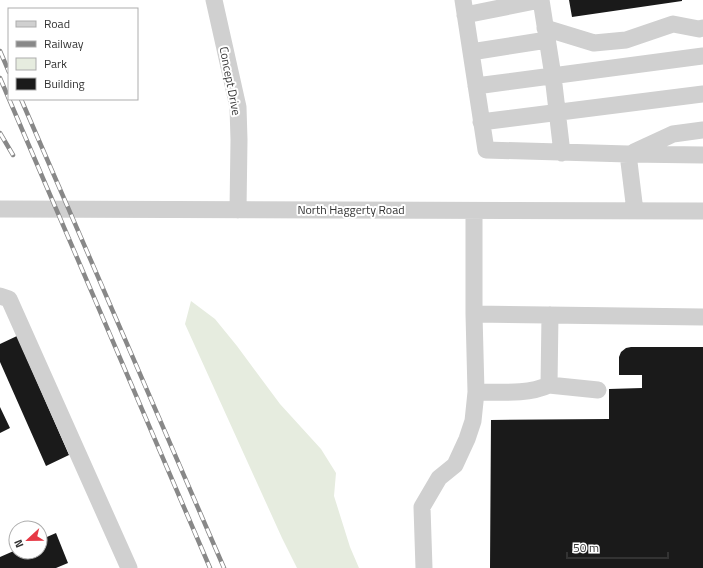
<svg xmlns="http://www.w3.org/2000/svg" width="703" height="568" font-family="'Titillium Web',sans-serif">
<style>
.green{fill:#e6ecdf}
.building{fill:#1a1a1a}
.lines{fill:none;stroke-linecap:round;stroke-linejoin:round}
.minor{stroke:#d0d0d0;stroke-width:17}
.rail-casing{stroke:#888;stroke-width:4.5}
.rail{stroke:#fff;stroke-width:3;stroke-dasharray:9;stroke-linecap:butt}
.labels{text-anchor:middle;stroke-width:4;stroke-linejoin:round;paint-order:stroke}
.street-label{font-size:12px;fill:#333;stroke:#fff}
</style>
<rect width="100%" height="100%" fill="#fff"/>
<path class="green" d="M191,301l24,18 22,27 43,58 41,45 15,24 -2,23 16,51 9,21h-62l-15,-30 -97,-214z"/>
<path class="building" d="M569,0h113v1l-110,16z
M17,336l52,119 -23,11 -46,-104v-18z
M631,347h72v221h-213l1,-148 118,-1v-30l33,-1v-13h-23v-18l2,-5 5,-4z
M0,407l10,21 -10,5z
M56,533l12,30 -12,5h-56v-11l16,-7v2h24v-12z"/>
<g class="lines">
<path class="minor" d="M214,0l24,107 1,33 -1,70
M463,0l23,150 142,4 75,1
M541,0l12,76 9,77
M465,15l75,-15
M545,28l49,15 32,-3 47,-16 26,5 4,-1
M471,52l76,-12
M476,86l227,-30
M481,122l222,-28
M634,152l39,-18 30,-4
M628,154l7,57
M0,209l703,2
M0,296l9,3 120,269
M474,314l229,3
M549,385l49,5
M476,392c24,0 51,3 73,-7l1,-70
M424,568l-2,-61 17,-29 16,-13 12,-26 6,-18 3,-29 -2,-78v-103"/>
<g class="rail-casing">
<path id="rail" d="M0,51l9,21
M0,78l9,21
M9,99l201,469
M21,99l203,469
M0,133l13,22"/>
</g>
<use href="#rail" class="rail"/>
</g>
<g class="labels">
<g class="street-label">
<text transform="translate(230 81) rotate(79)" y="4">Concept Drive</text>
<text x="351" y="214">North Haggerty Road</text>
</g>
</g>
<rect x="8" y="8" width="130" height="92" fill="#ffffff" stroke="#adadad"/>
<rect x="16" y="21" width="20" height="6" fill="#d0d0d0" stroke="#adadad"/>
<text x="44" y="28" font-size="12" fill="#333333">Road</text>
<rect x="16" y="41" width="20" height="6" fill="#888888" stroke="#adadad"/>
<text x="44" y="48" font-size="12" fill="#333333">Railway</text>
<rect x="16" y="58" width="20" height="12" fill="#e6ecdf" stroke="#adadad"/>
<text x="44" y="68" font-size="12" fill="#333333">Park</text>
<rect x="16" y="78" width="20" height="12" fill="#1a1a1a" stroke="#adadad"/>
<text x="44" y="88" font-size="12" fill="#333333">Building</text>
<g transform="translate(28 540) rotate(248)"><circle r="19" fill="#ffffff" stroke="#adadad"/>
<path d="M0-3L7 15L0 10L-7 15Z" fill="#e63946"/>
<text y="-6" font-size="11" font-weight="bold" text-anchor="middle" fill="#333333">N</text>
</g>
<path d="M567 552v6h101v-6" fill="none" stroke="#333333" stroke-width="2"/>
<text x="573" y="552" font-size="12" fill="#333333" stroke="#ffffff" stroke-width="3" paint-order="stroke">50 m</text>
</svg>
